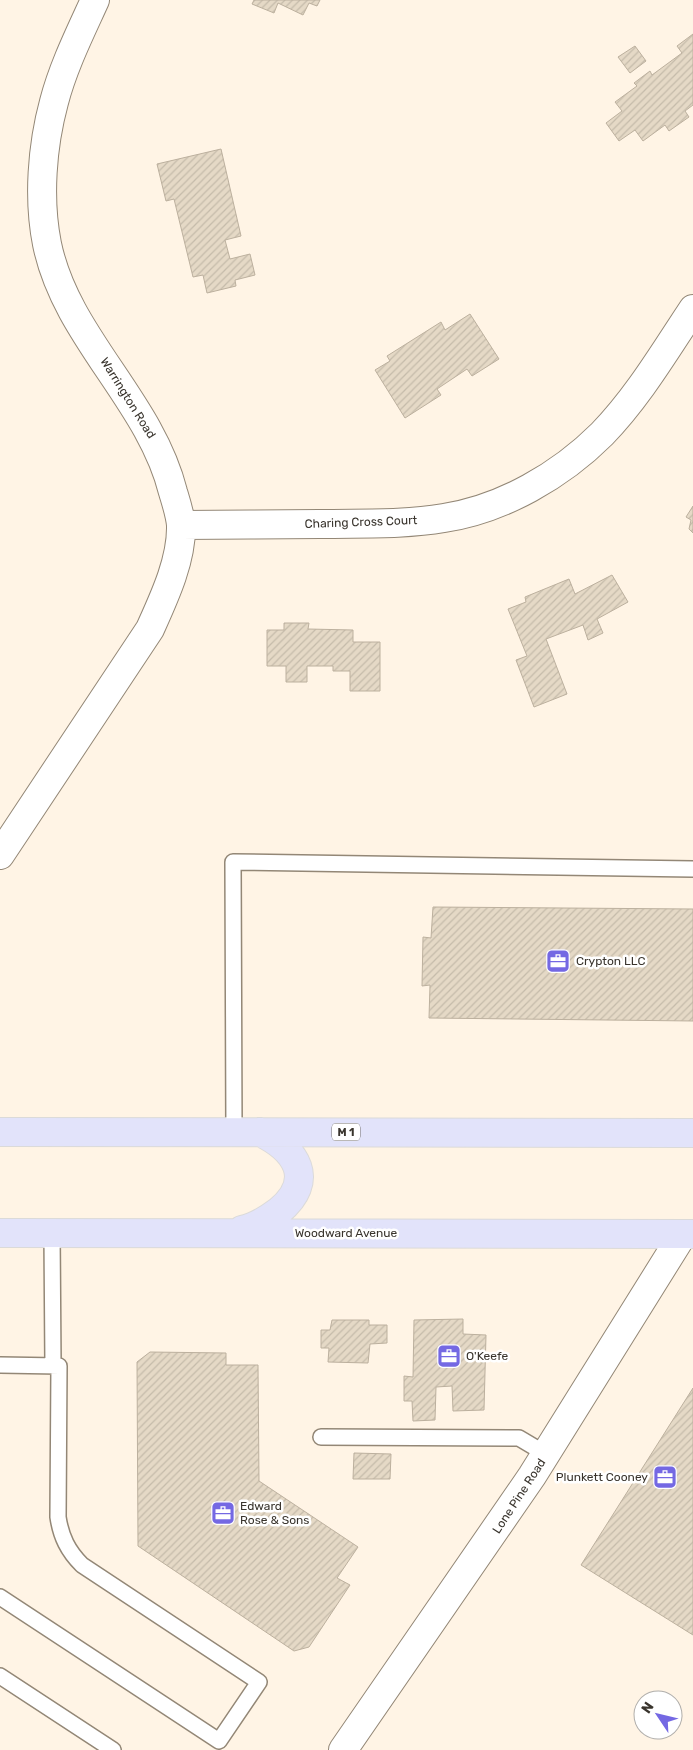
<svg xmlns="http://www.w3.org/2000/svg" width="693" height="1750" font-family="Rubik,sans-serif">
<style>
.building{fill:url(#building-hatch);stroke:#bcb09e}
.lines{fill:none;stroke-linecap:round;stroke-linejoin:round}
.service-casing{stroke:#938776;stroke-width:18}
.minor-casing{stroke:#938776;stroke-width:30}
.tertiary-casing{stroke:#938776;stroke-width:30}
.primary-casing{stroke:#dbdad9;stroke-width:30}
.service{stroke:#fff;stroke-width:15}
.minor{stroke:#fff;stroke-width:28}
.tertiary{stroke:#fff;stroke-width:28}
.primary{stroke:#e2e3fa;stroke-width:28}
.labels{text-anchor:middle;stroke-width:5;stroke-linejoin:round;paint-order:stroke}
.shield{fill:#fff;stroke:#74716c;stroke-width:1}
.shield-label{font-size:11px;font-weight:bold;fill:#39342d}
.street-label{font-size:12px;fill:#39342d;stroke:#fff}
.poi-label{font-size:12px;fill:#39342d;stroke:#fff;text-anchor:start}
</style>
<defs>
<pattern id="building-hatch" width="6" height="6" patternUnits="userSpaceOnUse" patternTransform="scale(1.25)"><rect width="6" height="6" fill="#e5d9c6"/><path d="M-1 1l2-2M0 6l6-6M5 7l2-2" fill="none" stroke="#c5bbaa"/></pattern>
</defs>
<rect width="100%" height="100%" fill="#fff4e5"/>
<path class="building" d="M254,0h66l-3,6 -8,-3 -6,12 -25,-12 -4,10 -22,-9z
M693,34v71l-8,6 4,6 -20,14 -4,-6 -22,16 -8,-11 -16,11 -13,-18 16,-12 -7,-9 22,-16 -3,-3 16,-12 2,4 30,-22 -5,-7z
M635,46l11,15 -16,12 -12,-16z
M221,149l20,87 -16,4 5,19 20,-5 5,21 -20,5 1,6 -29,7 -4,-18 -10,2 -19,-78 -8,2 -9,-37z
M470,314l29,45 -27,17 -5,-7 -30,20 4,6 -36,23 -30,-48 15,-9 -3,-5 54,-34 4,8z
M693,506v27l-4,-4 2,-9 -5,-3z
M612,575l16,27 -31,17 6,14 -15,7 -5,-15 -37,14 21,55 -33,13 -18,-47 11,-4 -19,-47 18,-7 -1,-5 44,-18 6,15z
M284,623h25l-1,6 45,1v12h27v49h-30v-20h-17v-5h-26v16h-21v-16h-19v-36h17z
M433,907l260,2v112l-264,-3 1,-33 -8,1 1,-49 8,1z
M463,1319v15l23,1 -2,75 -31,1 -1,-25 -16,1 -1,33 -22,1 -1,-20h-8v-25l9,1 1,-57z
M332,1320h37v5h18v18l-17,1 -2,19 -40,-1 1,-14h-8v-18h9z
M150,1352l76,1v12h32l1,116 99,66 -21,31 13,7 -41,62 -15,4 -156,-105 -1,-184z
M693,1388v247l-112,-70z
M354,1453l37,1 -1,25h-37z"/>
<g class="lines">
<g class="service-casing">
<path id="service" d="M234,1132l-1,-270 460,7
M52,1233l1,133
M0,1365l59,1 -1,151c3,20 10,34 24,48l177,117 -40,59 -219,-144
M321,1437l198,1 27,16
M0,1676l113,74"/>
</g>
<g class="minor-casing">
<path id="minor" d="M181,525c46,0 93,-1 139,-1 42,-1 83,1 124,-6 59,-9 117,-43 158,-84 36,-37 63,-83 91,-125
M0,855l150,-226c14,-31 32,-69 31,-104 -1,-11 -5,-23 -8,-33 -23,-92 -107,-155 -126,-248 -9,-45 -5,-98 7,-142 9,-35 26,-69 41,-102"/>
</g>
<g class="tertiary-casing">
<path id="tertiary" d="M343,1750l189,-274 151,-242"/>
</g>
<g class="primary-casing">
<path id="primary" d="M0,1132l693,1
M242,1230c14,-3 25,-10 37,-19 37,-31 18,-61 -19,-79
M0,1233l693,1"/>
</g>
<use href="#service" class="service"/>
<use href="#minor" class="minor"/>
<use href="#tertiary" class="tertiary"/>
<use href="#primary" class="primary"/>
</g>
<defs>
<g id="office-square" transform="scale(1.25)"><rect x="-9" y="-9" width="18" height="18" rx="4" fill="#7468e3" stroke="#fff"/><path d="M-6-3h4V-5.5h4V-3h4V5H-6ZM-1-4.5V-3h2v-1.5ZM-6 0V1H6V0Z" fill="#fff"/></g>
</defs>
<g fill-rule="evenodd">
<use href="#office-square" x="558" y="961"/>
<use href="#office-square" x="449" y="1356"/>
<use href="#office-square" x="665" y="1477"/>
<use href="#office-square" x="223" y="1513"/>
</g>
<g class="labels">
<rect class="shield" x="332" y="1123.5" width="28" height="17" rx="4"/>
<g class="shield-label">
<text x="346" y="1136">M 1</text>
</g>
<g class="street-label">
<text transform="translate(128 398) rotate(58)" y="4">Warrington Road</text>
<text transform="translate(361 522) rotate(-2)" y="4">Charing Cross Court</text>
<text x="346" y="1237">Woodward Avenue</text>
<text transform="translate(519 1496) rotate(-57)" y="4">Lone Pine Road</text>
</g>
<g class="poi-label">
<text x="576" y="965">Crypton LLC</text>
<text x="466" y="1360">O'Keefe</text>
<text x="648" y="1481" text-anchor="end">Plunkett Cooney</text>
<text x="240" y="1510">Edward<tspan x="240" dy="14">Rose &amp; Sons</tspan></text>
</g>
</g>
<g transform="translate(658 1715) rotate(305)"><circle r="24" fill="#ffffff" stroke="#b0aeab"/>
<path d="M0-4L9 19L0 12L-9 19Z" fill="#7468e3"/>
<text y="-8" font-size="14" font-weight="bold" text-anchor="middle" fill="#39342d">N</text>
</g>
</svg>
